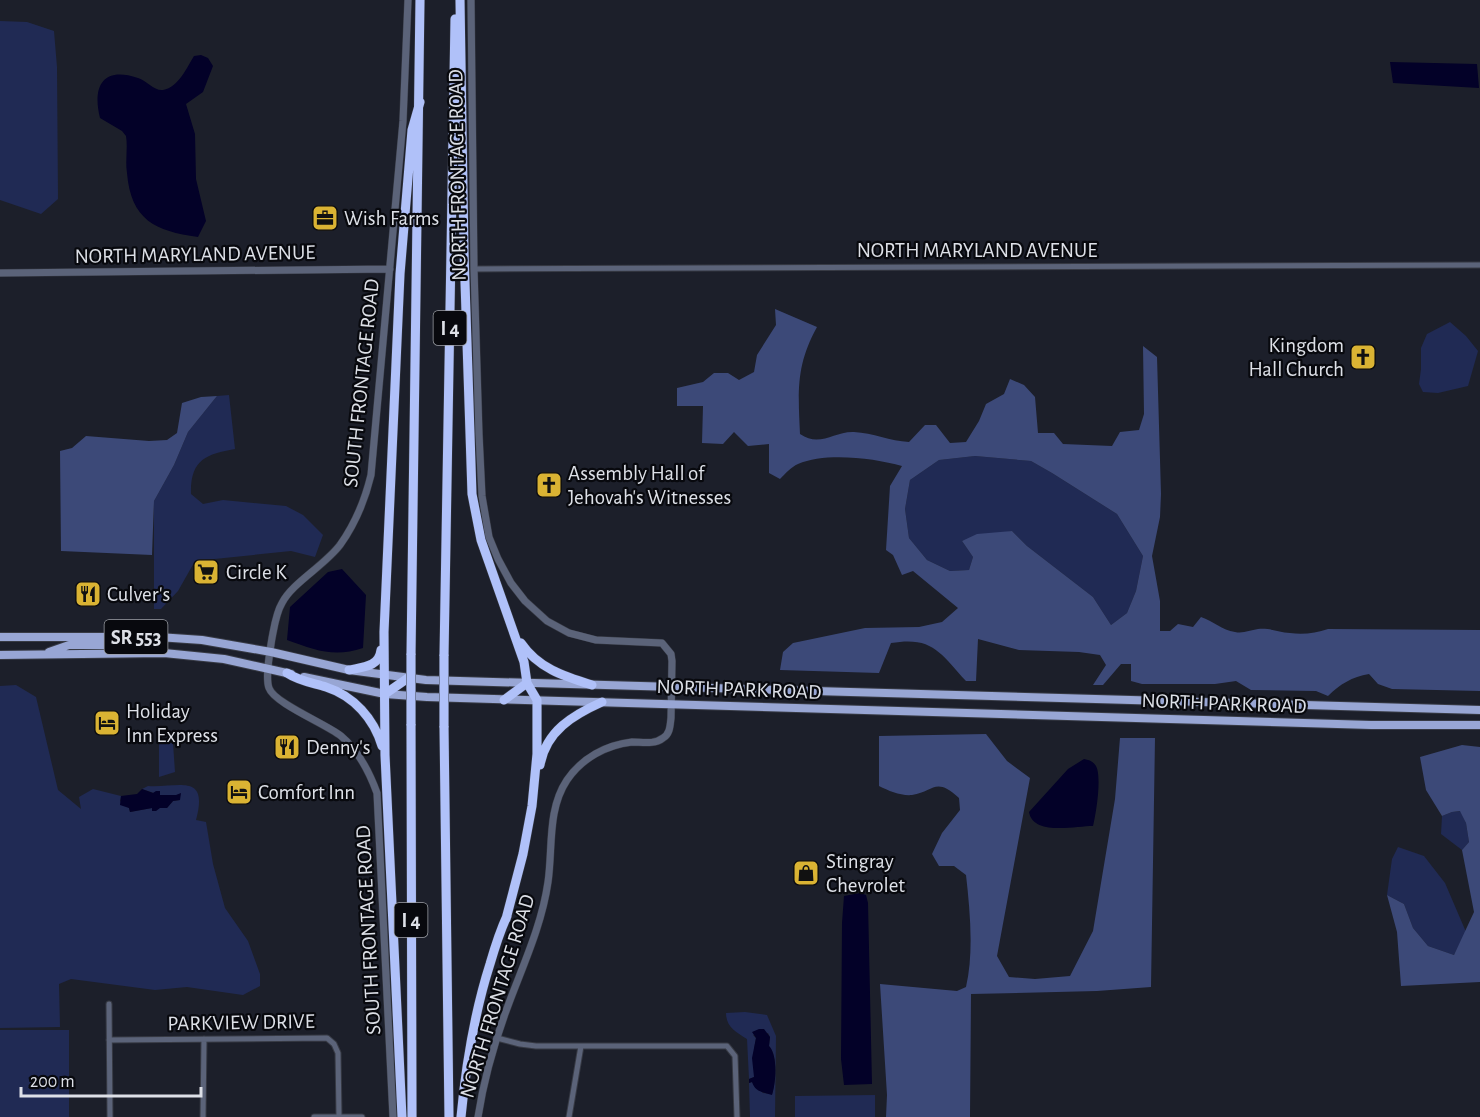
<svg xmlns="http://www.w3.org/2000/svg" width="1480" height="1117" font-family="'Alegreya Sans',sans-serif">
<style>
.green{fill:#202a54}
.forest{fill:#3c4978;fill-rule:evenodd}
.water{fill:#030128}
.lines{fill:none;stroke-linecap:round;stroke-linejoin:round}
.minor-casing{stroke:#373a44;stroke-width:7}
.tertiary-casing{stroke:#373a44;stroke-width:8}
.primary-casing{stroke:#373a44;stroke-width:10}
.motorway-casing{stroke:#373a44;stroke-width:10}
.minor{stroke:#5b6379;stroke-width:5}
.tertiary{stroke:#5b6379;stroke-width:7}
.primary{stroke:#98a6d4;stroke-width:8}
.motorway{stroke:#b0c1f9;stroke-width:9}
.motorway-bridge-casing{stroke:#373a44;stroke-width:10;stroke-linecap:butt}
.motorway-bridge{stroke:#b0c1f9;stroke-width:9}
.labels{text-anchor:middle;stroke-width:4.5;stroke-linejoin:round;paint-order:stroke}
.shield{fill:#08090e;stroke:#9da0a6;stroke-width:1.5}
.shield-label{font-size:20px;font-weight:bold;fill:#dde0e7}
.street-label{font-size:21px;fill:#dde0e7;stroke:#08090e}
.poi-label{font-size:21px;fill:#dde0e7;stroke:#08090e;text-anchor:start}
</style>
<rect width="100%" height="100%" fill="#1c1f2a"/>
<path class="green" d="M0,21l27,1 27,9 3,36 1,132 -17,15 -41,-14z
M1450,322l16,14 12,15 -10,35 -30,7 -15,-1 -4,-8 2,-15v-21l6,-14z
M229,395l6,54c-29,5 -45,11 -44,45l12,10 20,-4 63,6 17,9 20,20 -8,22 -24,-6 -96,10 -17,30 -17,18h-7v-108l20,-36 14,-33 29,-36z
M975,456l56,5 21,12 65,41 26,42 -7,35 -9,22 -16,12 -18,-28 -66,-51 -15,-15 -50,10 11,16 -4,13 -19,1 -23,-11 -18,-22 -4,-29 5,-29 29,-20z
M16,685l20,12 22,93 23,19 -2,-12 14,-8 28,7 -1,5 9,7 1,4 22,-4h15l6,-7 7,-1 -4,-5h-16l-18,-6 6,-3c30,2 61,-14 48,34l10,2 7,42 12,44 23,33 12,33v12l-17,9 -56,-8 -32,3 -84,-11 -12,5 1,43 -60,1v-342z
M159,743h14l2,29 -16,5z
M1461,811l5,12 3,19 -7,8 -21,-16 1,-18 10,-4z
M1398,847l26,9 21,27 21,49 -12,23 -26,-9 -15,-18 -9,-24 -17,-9 5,-36z
M745,1012l22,3 9,21 -1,81h-25l-1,-34 3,-1 11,11 9,1c4,-12 6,-39 -3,-48l1,-9 -2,-4 -15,2 3,3 -2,11v28l-5,2 -2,-40c-11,-7 -21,-12 -21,-26z
M0,1030h69v87h-69z
M875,1095v22h-80v-21z"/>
<path class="forest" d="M775,309l42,18c-21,38 -19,64 -17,107 20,14 34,-3 54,-2 19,1 36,9 55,10l16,-17h11l14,18 16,-1 13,-21 7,-17 18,-10 6,-15 14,6 11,12 3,36h16l9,11 49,2 8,-14 19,-2 5,-16 -1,-68 14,11 4,137 -1,23 -8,39 8,45v30h10l8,-7 15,3 8,-10c12,4 21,13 34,15 8,2 15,-2 23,-3 14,-1 20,3 32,4 13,2 26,0 38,-4l152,1v61l-88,-2 -14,-5 -9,-10c-17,3 -29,10 -41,22l-12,-5 -65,-1 -15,-9 -21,3h-73l-11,-3v-17h-10l-18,21h-10l13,-20 -6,-10 -21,-3 -60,-2 -41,-11 -2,42h-10c-26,-28 -33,-45 -75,-38l-12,30 -99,-3 3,-18 10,-9 72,-15 54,-1 23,-5 16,-14 -45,-37 -11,4 -9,-20 -7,-5 4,-64 12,-20c-28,-8 -77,-14 -104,-2 -7,3 -13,10 -18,15l-11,-6v-29l-21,2 -14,-14 -11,12 -21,-1 1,-37h-26v-18l26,-6 11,-9h14l11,7 15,-8 3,-17 19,-30zM975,456l56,5 21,12 65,41 26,42 -7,35 -9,22 -16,12 -18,-28 -66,-51 -15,-15 -35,3 -15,7 11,16 -4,13 -19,1 -23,-11 -18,-22 -4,-29 5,-29 29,-20z
M217,396l-29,36 -14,33 -20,36 -2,54 -91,-4 -1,-100 12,-3 14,-12 63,5 18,-1 10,-7 5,-30 19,-6z
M986,734l21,27 23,17 -33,178 12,21 26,2 35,-3 23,-45 22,-132 5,-61h35l-4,249 -54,4 -126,3 -1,123h-84l1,-22 -7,-111 77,7 9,-4c8,-35 4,-76 0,-112l-12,-9h-15l-7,-12 10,-21 18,-23 -1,-12c-24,-22 -25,-6 -47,-3 -11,1 -23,-4 -33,-9v-50z
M1462,745l18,2v235l-79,4 -4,-54 -10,-37 17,9 9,24 15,18 26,9 20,-43 -12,-62 7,-8 -3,-19 -6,-12 -8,1 -10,4 -16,-26 -6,-33z"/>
<path class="water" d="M201,55l7,3 5,8 -10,26 -17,12 9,30 1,45 10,42 -8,16c-43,-6 -67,-17 -71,-64 -2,-12 1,-25 -1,-37l-4,-5 -22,-13c-8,-32 3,-52 38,-40 9,3 16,13 25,12 16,-3 24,-23 31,-34z
M1390,62l87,2 2,24 -86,-5z
M342,569l24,26 -3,53c-29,10 -48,2 -76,-8l3,-33 38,-35z
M1084,759c5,1 9,2 12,7 6,11 0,48 -3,60 -18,0 -60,10 -64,-14l39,-43z
M142,789l11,4 3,-2h4v4h16l5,-2 -1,7 -7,1 -6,7h-7l-4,3h-4v-3l-22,4 -1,-4 -9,-3 1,-9 16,-2z
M860,893l6,2 2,8 4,181 -28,1 -3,-26 1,-136 2,-27z
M759,1029h5l6,8 -1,9c9,9 7,37 3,49 -9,-3 -17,-3 -20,-13l-3,1v-4l5,-2 -2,-19 4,-20 -4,-6z"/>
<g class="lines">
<g class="minor-casing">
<path id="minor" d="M474,269l1006,-4
M109,1004l1,113
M497,1038l23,6 16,2h191l8,10 2,61
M109,1040l218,-2 7,6 4,9 1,63
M203,1117l1,-78
M314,1117h48
M569,1117l12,-71"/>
</g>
<g class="tertiary-casing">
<path id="tertiary" d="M471,0l3,269 5,165 3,62 7,41 9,22 13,24 14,18 22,20 22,12 27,7 66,3 9,11 1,7 -1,57c-1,8 -1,16 -8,20 -9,7 -21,4 -31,4 -26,3 -50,16 -65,38 -20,30 -14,68 -19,102 -6,42 -24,81 -39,121 -14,37 -25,75 -31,114
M0,273l390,-4
M393,1117l-16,-324c-8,-22 -18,-42 -36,-57 -15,-12 -67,-33 -72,-48 -4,-11 1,-37 3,-50 2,-10 4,-25 10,-35 10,-20 42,-37 58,-58 15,-21 25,-45 31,-70l32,-354 5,-121"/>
</g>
<g class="primary-casing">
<path id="primary" d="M0,637h158l44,3 69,12 78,18 77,10 1054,30
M49,652l20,-7h48l7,-8
M0,655l164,-2 60,6 67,15
M304,677l81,17 42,3 944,28h109"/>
</g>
<g class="motorway-casing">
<path id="motorway" d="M460,0l4,252 8,242 9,46 43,122 3,21 10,17v54l-5,52 -9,48 -17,65
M521,643c17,25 42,33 71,42
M411,655l9,-655
M444,656l11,-637
M349,670c14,-3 30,-3 32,-20
M287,673c12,8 26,10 39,14 28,9 48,32 56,59
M385,694l23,-16
M504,700l23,-17
M411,724l1,393
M444,726l5,391
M540,765c6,-34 33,-50 62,-63
M402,1117l-17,-362 -1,-123 16,-358 12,-144 8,-28
M461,1117c5,-53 13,-103 29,-153 5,-17 10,-33 17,-48"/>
</g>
<use href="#minor" class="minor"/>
<use href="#tertiary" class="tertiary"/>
<use href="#primary" class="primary"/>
<use href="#motorway" class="motorway"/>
<g class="motorway-bridge-casing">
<path id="motorway-bridge" d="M411,655v69
M444,656v70"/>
</g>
<use href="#motorway-bridge" class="motorway-bridge"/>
</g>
<defs>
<g id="office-square" transform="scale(1.35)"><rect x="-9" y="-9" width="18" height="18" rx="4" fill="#dab333" stroke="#08090e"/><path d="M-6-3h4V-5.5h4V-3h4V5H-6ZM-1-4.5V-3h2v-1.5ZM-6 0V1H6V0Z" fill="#111"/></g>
<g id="church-square" transform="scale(1.35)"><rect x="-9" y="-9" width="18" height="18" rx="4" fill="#dab333" stroke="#08090e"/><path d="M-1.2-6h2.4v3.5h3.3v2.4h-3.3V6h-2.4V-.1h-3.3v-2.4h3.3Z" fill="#111"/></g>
<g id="supermarket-square" transform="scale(1.35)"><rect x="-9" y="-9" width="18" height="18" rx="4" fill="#dab333" stroke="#08090e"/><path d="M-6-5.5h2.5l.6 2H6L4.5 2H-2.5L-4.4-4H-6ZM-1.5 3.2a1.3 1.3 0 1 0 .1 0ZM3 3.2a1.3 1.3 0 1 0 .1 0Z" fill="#111"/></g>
<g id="restaurant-square" transform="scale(1.35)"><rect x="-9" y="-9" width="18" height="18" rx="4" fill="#dab333" stroke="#08090e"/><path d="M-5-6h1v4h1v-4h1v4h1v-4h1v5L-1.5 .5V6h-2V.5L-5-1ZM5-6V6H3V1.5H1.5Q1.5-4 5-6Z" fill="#111"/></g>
<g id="hotel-square" transform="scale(1.35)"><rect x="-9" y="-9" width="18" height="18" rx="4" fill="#dab333" stroke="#08090e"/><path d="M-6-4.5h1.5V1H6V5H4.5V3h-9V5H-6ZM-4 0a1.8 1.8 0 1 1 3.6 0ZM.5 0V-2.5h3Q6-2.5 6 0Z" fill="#111"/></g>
<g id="shop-square" transform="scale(1.35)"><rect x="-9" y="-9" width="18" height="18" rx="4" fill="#dab333" stroke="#08090e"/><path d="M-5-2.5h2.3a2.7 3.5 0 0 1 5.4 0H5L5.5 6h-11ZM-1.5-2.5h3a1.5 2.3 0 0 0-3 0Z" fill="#111"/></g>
</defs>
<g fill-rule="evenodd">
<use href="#office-square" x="325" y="218"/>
<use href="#church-square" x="1363" y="357"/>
<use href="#church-square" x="549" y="485"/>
<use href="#supermarket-square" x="206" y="572"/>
<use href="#restaurant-square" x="88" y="594"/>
<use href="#hotel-square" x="107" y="723"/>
<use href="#restaurant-square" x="287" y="747"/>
<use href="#hotel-square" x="239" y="792"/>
<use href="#shop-square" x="806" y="873"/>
</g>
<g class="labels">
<g class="shield">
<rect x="433.5" y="311" width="33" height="34" rx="4.5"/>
<rect x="104.5" y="620" width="63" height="34" rx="4.5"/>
<rect x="394.5" y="903" width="33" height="34" rx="4.5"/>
</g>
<g class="shield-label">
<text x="450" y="335">I 4</text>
<text x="136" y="644">SR 553</text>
<text x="411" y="927">I 4</text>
</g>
<g class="street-label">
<text transform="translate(457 175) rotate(-91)" y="7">NORTH FRONTAGE ROAD</text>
<text x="977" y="257">NORTH MARYLAND AVENUE</text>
<text transform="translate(195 254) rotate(-1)" y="7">NORTH MARYLAND AVENUE</text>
<text transform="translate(361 383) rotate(-84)" y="7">SOUTH FRONTAGE ROAD</text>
<text transform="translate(739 689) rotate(2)" y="7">NORTH PARK ROAD</text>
<text transform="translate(1224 703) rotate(2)" y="7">NORTH PARK ROAD</text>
<text transform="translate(368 930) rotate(-93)" y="7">SOUTH FRONTAGE ROAD</text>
<text transform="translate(497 996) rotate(-73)" y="7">NORTH FRONTAGE ROAD</text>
<text transform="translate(241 1022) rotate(-1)" y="7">PARKVIEW DRIVE</text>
</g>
<g class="poi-label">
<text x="344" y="225">Wish Farms</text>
<text x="1344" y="352" text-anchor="end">Kingdom<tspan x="1344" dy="24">Hall Church</tspan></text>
<text x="568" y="480">Assembly Hall of<tspan x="568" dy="24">Jehovah's Witnesses</tspan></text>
<text x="226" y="579">Circle K</text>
<text x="107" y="601">Culver's</text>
<text x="126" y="718">Holiday<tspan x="126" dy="24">Inn Express</tspan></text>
<text x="306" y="754">Denny's</text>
<text x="258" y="799">Comfort Inn</text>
<text x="826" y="868">Stingray<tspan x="826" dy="24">Chevrolet</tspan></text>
</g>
</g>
<path d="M21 1087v9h180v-9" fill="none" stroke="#dde0e7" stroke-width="3"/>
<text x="30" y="1087" font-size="18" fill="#dde0e7" stroke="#08090e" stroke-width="4.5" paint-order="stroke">200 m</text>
</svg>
